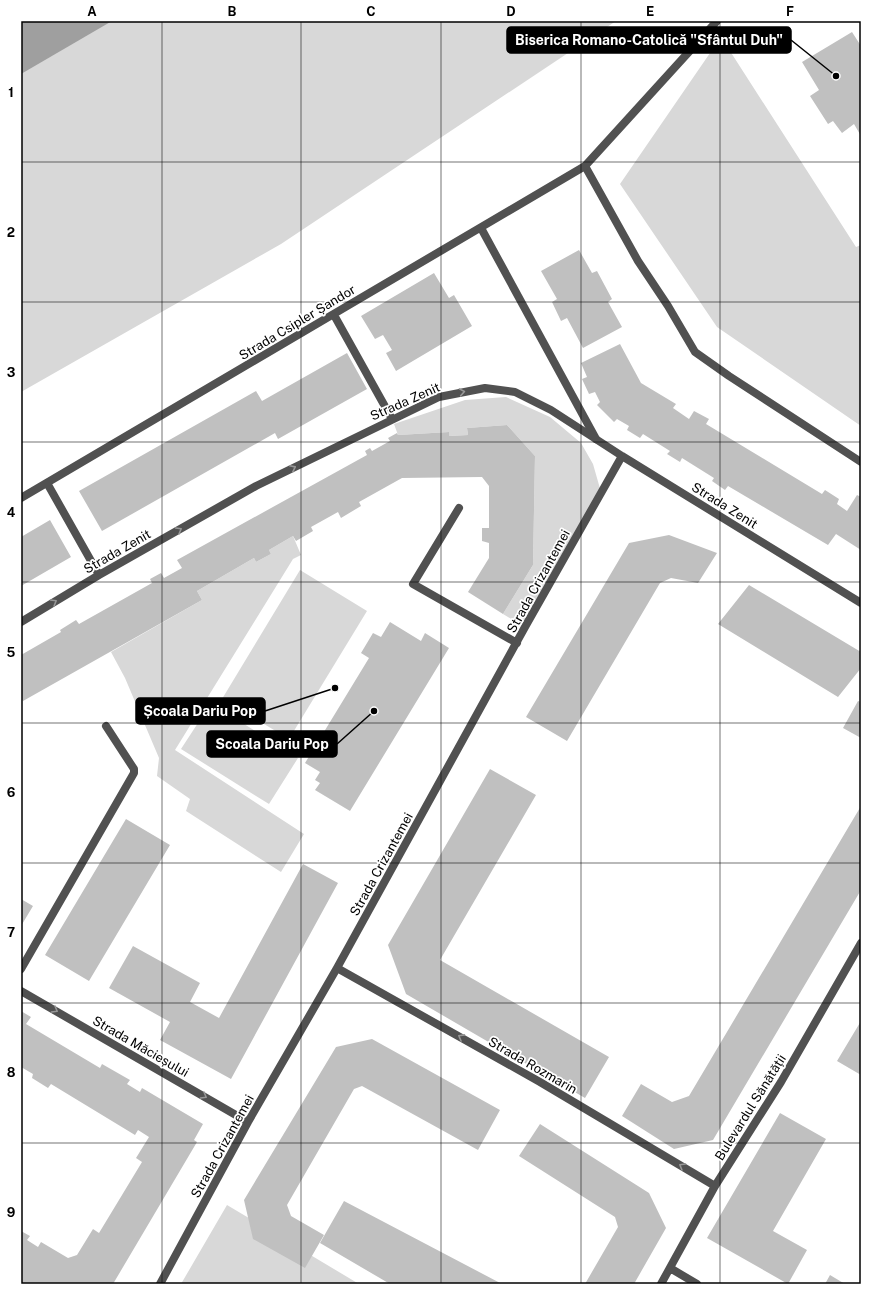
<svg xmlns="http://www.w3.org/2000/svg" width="882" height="1305" font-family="'Public Sans',sans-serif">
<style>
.green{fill:#d8d8d8}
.water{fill:#9f9f9f}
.building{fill:#c0c0c0}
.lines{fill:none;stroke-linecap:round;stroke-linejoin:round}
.lane{stroke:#515151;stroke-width:8}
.street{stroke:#515151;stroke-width:8}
.oneway{stroke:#979797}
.grid{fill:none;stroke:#000;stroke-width:1;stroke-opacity:0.55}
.labels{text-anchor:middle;stroke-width:3.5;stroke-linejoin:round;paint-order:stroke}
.street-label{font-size:13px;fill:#000;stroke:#fff}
.leader{fill:none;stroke:#000;stroke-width:1.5}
.callout-dot{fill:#000;stroke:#fff;stroke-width:1.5}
.callout{fill:#000;stroke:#000;stroke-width:1.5}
.callout-label{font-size:14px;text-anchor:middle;font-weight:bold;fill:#fff}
.neatline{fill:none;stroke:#000;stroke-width:1.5}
.grid-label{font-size:13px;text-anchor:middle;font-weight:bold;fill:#000}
</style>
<rect width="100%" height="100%" fill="#fff"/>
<path class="green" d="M21,21h595l-335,223 -260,148z
M721,37l135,210 5,-2v181l-144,-99 -97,-143z
M506,397l44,20 31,26 12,21 8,28 -76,135 -22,-13 30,-49 2,-109 -28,-31 -40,3 1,7 -19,1v-4l-51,3 -4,-11 71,-24z
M293,536l8,19 -8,4 -118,191 129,84 -23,38 -95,-61 4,-12 -33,-23 2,-18 -34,-80 -14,-26 91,-52 -5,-9 57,-33 2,4 15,-8 -2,-4z
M300,570l67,41 -78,128 -67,-40z
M211,703l87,55 -29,46 -88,-55z
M227,1205l132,79h-178z"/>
<path class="water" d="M21,21h91l-91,53z"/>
<path class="building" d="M852,32l9,14v90l-7,-12 -12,9 -9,-12 -5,3 -18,-28 9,-6 -17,-28z
M579,250l13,23 5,-2 15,28 -4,3 14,25 -39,21 -16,-30 -6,3 -9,-19 5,-3 -16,-28z
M434,273l15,25 5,-3 18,31 -76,45 -10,-18 6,-3 -9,-15 -8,4 -14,-23z
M620,344l21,39 35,21 -3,4 16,11 5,-8 15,8 -3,5 116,70 3,-4 14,9 -2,5 10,7 10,-16 4,2v53l-25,-16 -8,11 -100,-59 -3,4 -13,-9 2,-3 -32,-20 -2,4 -13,-8 3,-3 -27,-17 -3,4 -13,-8 2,-4 -12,-7 -3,3 -17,-17 3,-3 -5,-10 -6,2 -7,-15 5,-2 -6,-14z
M347,353l20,36 -89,50 -3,-6 -173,98 -23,-40 177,-100 6,10z
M507,425l28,31 -2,109 -30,49 -35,-22 21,-34v-15l-7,-2v-13h7v-42l-7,-9 -80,1 -43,24 2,4 -20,12 -3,-6 -27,15 2,4 -17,10 -3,-5 -24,14 2,4 -15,8 -2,-4 -57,33 5,9 -179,101 -2,-3v-43l40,-23 -1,-2 16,-10 3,4 73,-41 -2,-4 11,-6 3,5 18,-10 -5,-8 190,-105 -2,-4 5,-3 2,3 18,-10 -2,-3 9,-5 1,2 51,-3v4l19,-1 -1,-7z
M50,520l21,37 -50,29v-49z
M669,535l48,18 -19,30 -27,-5 -11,5 -93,158 -41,-24 103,-174z
M749,585l112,67v16l-23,29 -120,-73z
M390,622l31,19 4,-8 24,15 -99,163 -35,-21 5,-7 -5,-3 5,-8 -15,-9 64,-105 -8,-5 12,-20 8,4z
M858,701l3,1v36l-18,-10z
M490,769l46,26 -96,165 169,97 -24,41 -179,-104 -18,-49z
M861,806v84l-148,250 -39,9 -52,-33 19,-32 31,18 17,-6z
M126,819l44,26 -81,136 -44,-26z
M303,864l35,19 -107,196 -71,-39 10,-18 -61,-34 24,-42 67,37 -10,19 29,16z
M21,899l12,7 -12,20z
M21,1011l10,6 -5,7 74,44 2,-4 28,16 -3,4 13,8 2,-4 61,36 -9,16 3,2 -84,142 -92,-1v-52l9,5 -3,4 11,7 3,-5 27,16 9,-3 16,-26 6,4 43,-71 -6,-4 13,-21 -11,-7 -3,5 -84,-51 -3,4 -16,-10 1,-4 -12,-7z
M861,1021v54l-24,-14z
M372,1039l128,71 -22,40 -116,-64 -8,3 -67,116 4,11 33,19 -19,33 -52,-29 -9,-39 92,-153z
M780,1113l46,26 -53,92 34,19 -19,34 -81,-46z
M540,1124l109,69 17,35 -32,56h-49l33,-57 -3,-10 -96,-61z
M344,1201l158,83h-112l-70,-41z
M830,1275l15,9h-20z"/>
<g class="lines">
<path class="lane" d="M585,166l53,95 30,45 27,46 34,24 132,86
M481,228l115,211
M21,969l113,-196v-4l-28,-43"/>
<path class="street" d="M334,315l58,104
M47,483l52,92
M21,498l564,-332 132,-145
M459,508l-46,76 104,59
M21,622l78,-47 157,-89 183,-89 46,-9 30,4 36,18 71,46 239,147
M337,968l203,114 175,104
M21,991l227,131
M670,1268l27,16
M160,1284l88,-162 89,-154 188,-341 97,-171
M661,1284l54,-98 66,-104 80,-139"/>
</g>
<defs><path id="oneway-chevron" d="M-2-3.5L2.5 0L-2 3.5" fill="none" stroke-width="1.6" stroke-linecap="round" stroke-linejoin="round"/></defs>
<g class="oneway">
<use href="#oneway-chevron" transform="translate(462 392) rotate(-10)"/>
<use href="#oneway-chevron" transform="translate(293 468) rotate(-26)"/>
<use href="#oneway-chevron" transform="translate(179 530) rotate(-30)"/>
<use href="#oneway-chevron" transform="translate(54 602) rotate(-31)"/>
<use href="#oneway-chevron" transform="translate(55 1010) rotate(30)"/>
<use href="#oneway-chevron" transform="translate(461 1037) rotate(-151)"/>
<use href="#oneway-chevron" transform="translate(204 1096) rotate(30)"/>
<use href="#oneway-chevron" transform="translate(682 1166) rotate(-149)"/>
</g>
<path class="grid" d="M162,21v1263M301,21v1263M441,21v1263M581,21v1263M720,21v1263M21,162h840M21,302h840M21,442h840M21,582h840M21,723h840M21,863h840M21,1003h840M21,1143h840"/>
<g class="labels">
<g class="street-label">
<text transform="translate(297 322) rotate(-31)" y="5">Strada Csipler Șandor</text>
<text transform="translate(405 401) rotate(-24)" y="5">Strada Zenit</text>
<text transform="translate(725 505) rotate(32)" y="5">Strada Zenit</text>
<text transform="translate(117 551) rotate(-30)" y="5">Strada Zenit</text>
<text transform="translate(538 581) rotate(-61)" y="5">Strada Crizantemei</text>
<text transform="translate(381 864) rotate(-61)" y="5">Strada Crizantemei</text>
<text transform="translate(141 1046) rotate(30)" y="5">Strada Măcieșului</text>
<text transform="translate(533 1065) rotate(30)" y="5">Strada Rozmarin</text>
<text transform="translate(750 1107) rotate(-58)" y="5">Bulevardul Sănătății</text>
<text transform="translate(222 1146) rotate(-61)" y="5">Strada Crizantemei</text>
</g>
</g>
<path class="leader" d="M836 76L791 40M335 688L265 711M374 711L337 744"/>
<g class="callout-dot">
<circle cx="836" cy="76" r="4"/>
<circle cx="335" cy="688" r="4"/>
<circle cx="374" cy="711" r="4"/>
</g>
<g class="callout">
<rect x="507" y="27" width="284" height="26" rx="4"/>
<rect x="136" y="698" width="129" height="26" rx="4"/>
<rect x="207" y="731" width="130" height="26" rx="4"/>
</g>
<g class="callout-label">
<text x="649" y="45">Biserica Romano-Catolică "Sfântul Duh"</text>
<text x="200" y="716">Școala Dariu Pop</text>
<text x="272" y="749">Scoala Dariu Pop</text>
</g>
<rect width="882" height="1305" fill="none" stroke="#ffffff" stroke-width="44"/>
<rect x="22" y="22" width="838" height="1261" class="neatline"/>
<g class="grid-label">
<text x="92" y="16">A</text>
<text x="232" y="16">B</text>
<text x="371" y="16">C</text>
<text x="511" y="16">D</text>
<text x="650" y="16">E</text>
<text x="790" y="16">F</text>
<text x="11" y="97">1</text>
<text x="11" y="237">2</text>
<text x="11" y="377">3</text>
<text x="11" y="517">4</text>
<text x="11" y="657">5</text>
<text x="11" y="797">6</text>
<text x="11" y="937">7</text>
<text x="11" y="1077">8</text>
<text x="11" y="1217">9</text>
</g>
</svg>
